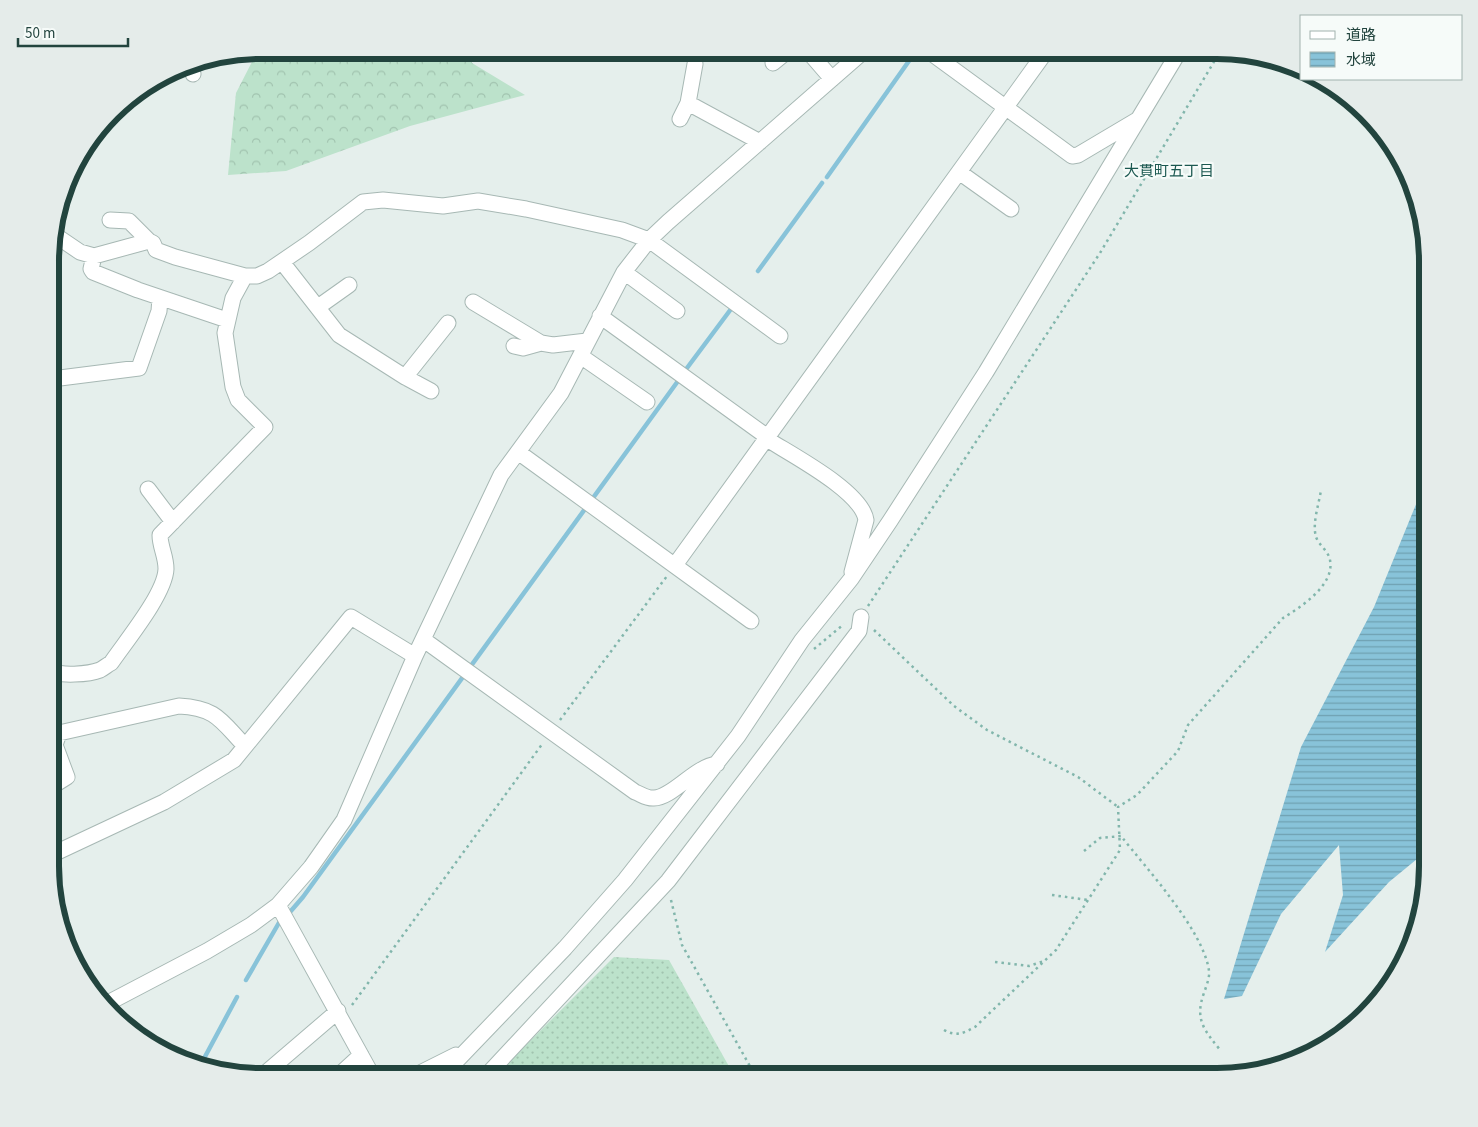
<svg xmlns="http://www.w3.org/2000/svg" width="1478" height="1127" font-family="'Source Sans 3','Noto Sans JP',sans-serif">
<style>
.grass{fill:url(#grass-dots)}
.forest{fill:url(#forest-crowns)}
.water{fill:url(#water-rules)}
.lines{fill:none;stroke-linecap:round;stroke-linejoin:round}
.stream{stroke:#88c3d9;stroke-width:4.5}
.minor-casing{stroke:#a7b8b4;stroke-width:17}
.path{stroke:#82b6ac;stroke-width:2.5;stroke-dasharray:2.5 4;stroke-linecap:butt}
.minor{stroke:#fff;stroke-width:15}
.labels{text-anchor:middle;stroke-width:4.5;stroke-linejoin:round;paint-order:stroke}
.neighbourhood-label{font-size:15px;fill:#1b5850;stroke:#f6fbf9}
.rim{fill:none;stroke:#22443e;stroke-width:6}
</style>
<defs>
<pattern id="grass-dots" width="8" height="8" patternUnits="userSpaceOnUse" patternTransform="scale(1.25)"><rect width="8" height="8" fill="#bce2cb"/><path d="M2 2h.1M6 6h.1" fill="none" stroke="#a1c3af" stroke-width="1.8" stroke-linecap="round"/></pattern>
<pattern id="forest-crowns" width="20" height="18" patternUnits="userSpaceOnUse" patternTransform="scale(1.25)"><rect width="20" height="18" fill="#bce2cb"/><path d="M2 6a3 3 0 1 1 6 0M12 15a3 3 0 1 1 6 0" fill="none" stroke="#a1c3af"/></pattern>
<pattern id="water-rules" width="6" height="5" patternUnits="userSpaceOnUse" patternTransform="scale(1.25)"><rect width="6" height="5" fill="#88c3d9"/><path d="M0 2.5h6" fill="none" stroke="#6fa0b1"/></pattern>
</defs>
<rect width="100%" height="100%" fill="#e5efec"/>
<path class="grass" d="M614,957l55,3 66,117h-241z"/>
<path class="forest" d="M258,50h214v13l53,32 -115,31 -124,45 -58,4 8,-82z"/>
<path class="water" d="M1428,475v375l-39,32 -64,70 18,-57 -4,-50 -58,69 -39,82 -18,3 77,-252 73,-140z"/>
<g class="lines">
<path class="stream" d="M827,177l89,-126
M758,271l64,-88
M687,368l44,-59
M290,912l13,-15 375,-516
M246,980l34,-59
M200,1066l37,-69"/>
<g class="minor-casing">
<path id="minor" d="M807,50l25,29
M927,50l145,106 6,-1 59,-35
M189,63l4,11
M773,63l16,-13
M688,103l72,39
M680,119l8,-16 7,-39
M959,172l52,37
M110,220l19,1 20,20
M52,233l28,19 14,4 55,-15 4,2 3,7 19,7 70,19h12l11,-5 41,-28 54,-41 20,-2 60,6 35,-5 48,8 96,21 27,10 131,96
M94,256l-3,13 2,3 45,18 89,30
M282,262l57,73 66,42 26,14
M624,272l53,39
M473,302l68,41 12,2 34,-4
M318,307l31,-22
M600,316l166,120 4,5c24,15 92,51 96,79l-14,52
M514,346l9,2 18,-5
M582,357l65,45
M405,377l43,-54
M52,379l87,-11 20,-57 1,-13
M518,452l233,169
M148,489l25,33
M675,565l372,-515
M424,640l211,152c6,2 12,7 19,6 18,0 40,-31 63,-34
M51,670c7,7 39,4 49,0 4,-2 7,-5 11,-7 15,-22 54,-69 55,-94 0,-13 -6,-22 -6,-34l105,-108 -27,-27 -5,-13 -8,-54 8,-35 12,-22
M51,787l16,-10 -12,-32 4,-12 120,-27c38,2 42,15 66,40
M51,855l113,-53 70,-42 117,-143 64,39
M278,905l95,172
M106,1004l101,-53 44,-26 27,-20 33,-38 33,-47 71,-164 86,-181 60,-82 63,-121 25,-32 19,-18 197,-172
M261,1077l77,-66
M337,1077l24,-22
M412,1077l44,-22
M441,1077l124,-129 60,-68 113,-144 64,-96 49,-61 39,-58 96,-149 194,-322
M485,1077l183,-196 191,-250 2,-14"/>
</g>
<path class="path" d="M1373,124l1,6 7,4
M868,606l232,-353 121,-203
M874,630l80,76 33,24 91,47 40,30
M814,649l30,-25
M560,720l107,-144
M1084,851l16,-13 21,-2c25,32 83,95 88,135 1,6 -3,16 -5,22 -10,27 1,38 17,58
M1052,895l36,5
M671,900l11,45 74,132
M995,962l34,4 15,-5
M352,1005l191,-262
M944,1030c12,7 20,3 31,-3l81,-77 64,-100 -2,-43 19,-12 41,-44 10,-26 95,-107c18,-11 52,-33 47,-58 -1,-8 -11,-15 -14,-23 -4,-14 3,-33 5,-47"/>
<use href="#minor" class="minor"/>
</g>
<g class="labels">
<g class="neighbourhood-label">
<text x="1169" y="176">大貫町五丁目</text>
</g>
</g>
<path d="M0 0H1478V1127H0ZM261 59H1217A202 202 0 0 1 1419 261V866A202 202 0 0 1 1217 1068H261A202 202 0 0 1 59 866V261A202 202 0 0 1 261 59Z" fill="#e5ecea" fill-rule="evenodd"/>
<path class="rim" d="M261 59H1217A202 202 0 0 1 1419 261V866A202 202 0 0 1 1217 1068H261A202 202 0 0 1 59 866V261A202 202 0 0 1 261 59Z"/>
<rect x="1300" y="15" width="162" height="65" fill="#f6fbf9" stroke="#a1b2ae"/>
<rect x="1310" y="31" width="25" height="8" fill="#ffffff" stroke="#a1b2ae"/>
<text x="1346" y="40" font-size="15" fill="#22443e">道路</text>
<rect x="1310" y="52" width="25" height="15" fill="url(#water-rules)" stroke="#a1b2ae"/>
<text x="1346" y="65" font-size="15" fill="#22443e">水域</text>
<path d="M18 38v8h110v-8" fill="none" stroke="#22443e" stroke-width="2.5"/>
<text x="25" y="38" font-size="15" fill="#22443e" stroke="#f6fbf9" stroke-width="4" paint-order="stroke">50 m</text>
</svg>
